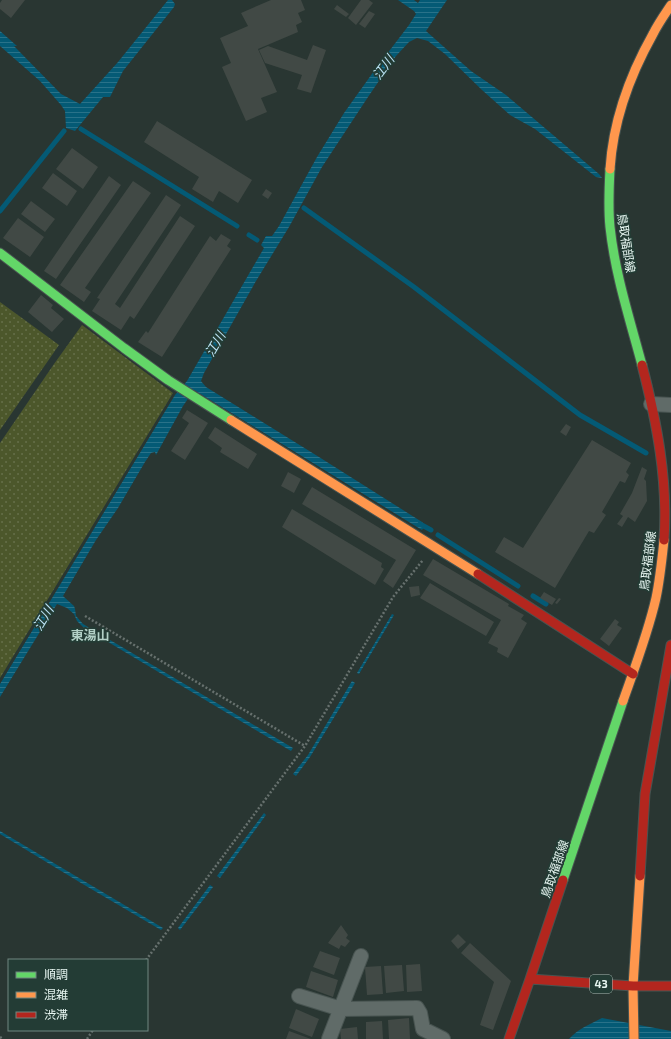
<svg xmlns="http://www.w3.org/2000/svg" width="671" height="1039" font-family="'Exo 2','Noto Sans JP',sans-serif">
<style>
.grass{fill:url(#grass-dots)}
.water{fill:url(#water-rules)}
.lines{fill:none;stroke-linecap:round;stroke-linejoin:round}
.stream{stroke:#045a75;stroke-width:5}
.building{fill:#414945}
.street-casing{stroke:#485451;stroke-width:16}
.fast-casing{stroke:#485451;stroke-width:11}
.slow-casing{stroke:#485451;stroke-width:11}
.jam-casing{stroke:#485451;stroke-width:11}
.path{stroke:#67716e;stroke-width:2.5;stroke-dasharray:2 2;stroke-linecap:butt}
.street{stroke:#606b68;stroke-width:14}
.fast{stroke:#63d668;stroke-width:9}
.slow{stroke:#ff974d;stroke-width:9}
.jam{stroke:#b3261e;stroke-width:9}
.labels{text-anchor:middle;stroke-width:3.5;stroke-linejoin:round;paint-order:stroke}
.shield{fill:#233c35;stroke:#acbeb8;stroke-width:1}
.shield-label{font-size:11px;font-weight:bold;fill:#e6f5f0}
.street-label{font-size:12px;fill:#e6f5f0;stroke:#233c35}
.water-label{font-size:13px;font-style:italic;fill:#bde4f6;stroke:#233c35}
.neighbourhood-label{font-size:13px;font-weight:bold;fill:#b2d0c6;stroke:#233c35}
</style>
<defs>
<pattern id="grass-dots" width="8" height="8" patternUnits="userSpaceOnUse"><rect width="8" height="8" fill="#4c572b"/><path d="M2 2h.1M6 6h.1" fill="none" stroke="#66704a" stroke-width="1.8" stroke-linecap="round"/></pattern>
<pattern id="water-rules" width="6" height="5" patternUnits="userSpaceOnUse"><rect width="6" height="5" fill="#045a75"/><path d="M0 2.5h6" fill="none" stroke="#297289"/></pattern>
</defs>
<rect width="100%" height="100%" fill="#293632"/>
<path class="grass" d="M0,302l59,43 -59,85z
M82,325l91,68 -173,285v-235l54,-79z"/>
<path class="water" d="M168,0h4l3,4 -1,3 -51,64 -13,26h-7l-28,34 -9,-3 -1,-17 -4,-6 -21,-24 -40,-35v-15l17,15h-3l47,48 19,10 38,-42z
M398,0h16l4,3 2,-3h27l-21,31 45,40 35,24 93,79 3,4 -6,-1 -61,-48 -25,-14 -28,-25 -37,-36 -17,-13 -11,-3 -8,4 -13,14 -28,41 -46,70 -33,60 -33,54 -52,92 -3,8 5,6 113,70 103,65 3,4 -3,4 -228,-140 -11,16 -27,49 -1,-3 -4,1 -6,9 -27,46 -22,32 -33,56 1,1 10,9 1,3 1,7 7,8 210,124 -2,3 -208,-124 -6,-6 -3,-7 -7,-6 -10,-4 -57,93v-13l175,-289 12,-14 77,-133 -3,-3 5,-9h6l7,-10 38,-69 27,-44 30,-42 35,-46 7,-11 -2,-3z
M392,614l2,1 -35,59 -2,-1z
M352,681l3,2 -45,74 -14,19 -3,-2 15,-19z
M264,813l2,2 -46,63 -3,-2z
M0,831l163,97 -2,2 -80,-47 -81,-49z
M210,885l3,2 -33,43 -2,-2z
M602,1018l69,13v8h-102c9,-10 21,-15 33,-21z"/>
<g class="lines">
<path class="stream" d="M81,129l156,97
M304,208l110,79 166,128 66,38
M0,211l64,-80
M249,235l8,5
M420,524l11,6
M438,535l80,51
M533,596l13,8"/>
</g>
<path class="building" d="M2,0h23l-14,18 -11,-9v-6z
M271,0h30l4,10 -7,3 4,9 -6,3 2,7 -40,17 19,43 -16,6 6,14 -21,9 -24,-54 9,-4 -11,-25 28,-12 -7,-13z
M361,0h8l4,3 -17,22 -8,-7z
M337,5l12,9 -3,3 -12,-8z
M369,11l6,3 -10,14 -6,-4z
M313,45l13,5 -15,43 -14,-4 5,-14 -37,-12 -6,-13 9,-4 39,14z
M157,121l95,59 -14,23 -19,-12 -6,11 -21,-13 7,-12 -55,-35z
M72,148l26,19 -15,22 -27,-20z
M53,173l24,18 -10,15 -25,-18z
M109,176l12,9 -65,94 -12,-8z
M133,181l18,12 -66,95 6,4 -7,10 -24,-17z
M266,189l6,4 -4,6 -6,-4z
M166,195l15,10 -66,99 5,4 60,-92 15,10 -61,93 -4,-3 -9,14 -29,-19 8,-12 -3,-1z
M31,201l24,18 -10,13 -24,-18z
M18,218l26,19 -14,20 -27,-19z
M221,234l10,6 -4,6 4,3 -69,108 -24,-15 8,-11 2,2 62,-97 6,5z
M41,295l12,10 -2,3 13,11 -12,13 -24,-20z
M187,410l21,13 -23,37 -14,-9 18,-28 -7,-5z
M566,424l5,3 -5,9 -6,-4z
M215,427l42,27 -9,15 -28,-17 2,-4 -14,-10z
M592,440l39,23 -5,9 3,3 -4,8 -5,-2 -18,31 4,3 -12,18 -5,-2 -34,57 -60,-36 9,-15 19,11z
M642,467l5,3 -3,9 2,2 1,20 -12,21 -7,-5 -6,10 -5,-3 6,-8 -3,-2 12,-21z
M288,472l13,7 -7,14 -13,-7z
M312,487l104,63 -23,38 -10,-7 13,-21 -94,-56z
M292,509l90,54 -1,4 3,2 -9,16 -93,-58z
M433,559l76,45 -1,2 16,9 -3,4 6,4 -19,35 -11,-6 1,-4 -10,-5 13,-23 -78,-45z
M430,583l64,39 -8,14 -66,-38z
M419,586l1,9 -9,2 -2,-10z
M544,592l12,7 -4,6 -12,-7z
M559,598l2,1 -4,5 -2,-1z
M615,619l4,3 -2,3 5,3 -13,18 -9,-7z
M341,925l7,10 -2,3 4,3 -5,6 -4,-2 -2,4 -11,-6z
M458,934l8,8 -8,7 -7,-8z
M470,943l41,38 -18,49 -13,-5 14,-43 -33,-29z
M320,951l20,7 -6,17 -21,-8z
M420,964l2,27 -15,1 -1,-27z
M402,965l2,26 -18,2 -2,-27z
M381,966l2,28 -16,1 -2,-28z
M311,971l27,9 -5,17 -27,-10z
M296,1009l23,10 -7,18 -23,-9z
M409,1018l1,21h-21l-1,-19z
M382,1021l1,18h-17v-17z
M357,1027l1,12h-17l-1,-10z
M289,1031l22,8h-25z"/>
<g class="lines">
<g class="street-casing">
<path id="street" d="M651,404l20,1
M299,996l42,13 76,-1 3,5 3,16 20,10
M329,1039l32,-83"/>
</g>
<g class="fast-casing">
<path id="fast" d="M610,169c-1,19 -2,39 0,58 5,47 20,93 32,138
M0,253l124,95 44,32 63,40
M563,880l60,-179"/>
</g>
<g class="slow-casing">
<path id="slow" d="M610,169c3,-47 20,-94 43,-135 5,-10 12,-20 18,-29
M231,420l247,154
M623,701c12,-34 25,-68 33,-103 4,-19 6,-39 8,-58
M634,1039l-1,-53 7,-110"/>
</g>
<g class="jam-casing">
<path id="jam" d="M642,365c15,58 26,115 22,175
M478,574l155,100
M640,876l5,-82 26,-149
M563,880l-33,99 103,7h38
M509,1039l21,-60"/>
</g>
<path class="path" d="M85,616l220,130
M146,960l159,-214 88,-149 30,-37
M0,1037l3,2
M87,1039l6,-9"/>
<use href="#street" class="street"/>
<use href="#fast" class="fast"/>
<use href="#slow" class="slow"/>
<use href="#jam" class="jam"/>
</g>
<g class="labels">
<rect class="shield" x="590" y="975" width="22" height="18" rx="3"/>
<g class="shield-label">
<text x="601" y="988">43</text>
</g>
<g class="street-label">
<text transform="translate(626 243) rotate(81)" y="4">鳥取福部線</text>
<text transform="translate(648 561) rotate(-83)" y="4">鳥取福部線</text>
<text transform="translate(555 869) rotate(-71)" y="4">鳥取福部線</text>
</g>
<g class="water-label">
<text transform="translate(383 67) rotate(-53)" y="5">江川</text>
<text transform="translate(215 344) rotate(-60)" y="5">江川</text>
<text transform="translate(43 618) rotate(-59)" y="5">江川</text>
</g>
<g class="neighbourhood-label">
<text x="90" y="640">東湯山</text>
</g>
</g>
<rect x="8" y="959" width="140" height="72" fill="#233c35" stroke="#718680"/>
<rect x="16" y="972" width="20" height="6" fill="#63d668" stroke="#718680"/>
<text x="44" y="979" font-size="12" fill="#e6f5f0">順調</text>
<rect x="16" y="992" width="20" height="6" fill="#ff974d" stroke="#718680"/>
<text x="44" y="999" font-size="12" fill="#e6f5f0">混雑</text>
<rect x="16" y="1012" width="20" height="6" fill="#b3261e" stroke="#718680"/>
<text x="44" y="1019" font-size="12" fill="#e6f5f0">渋滞</text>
</svg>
